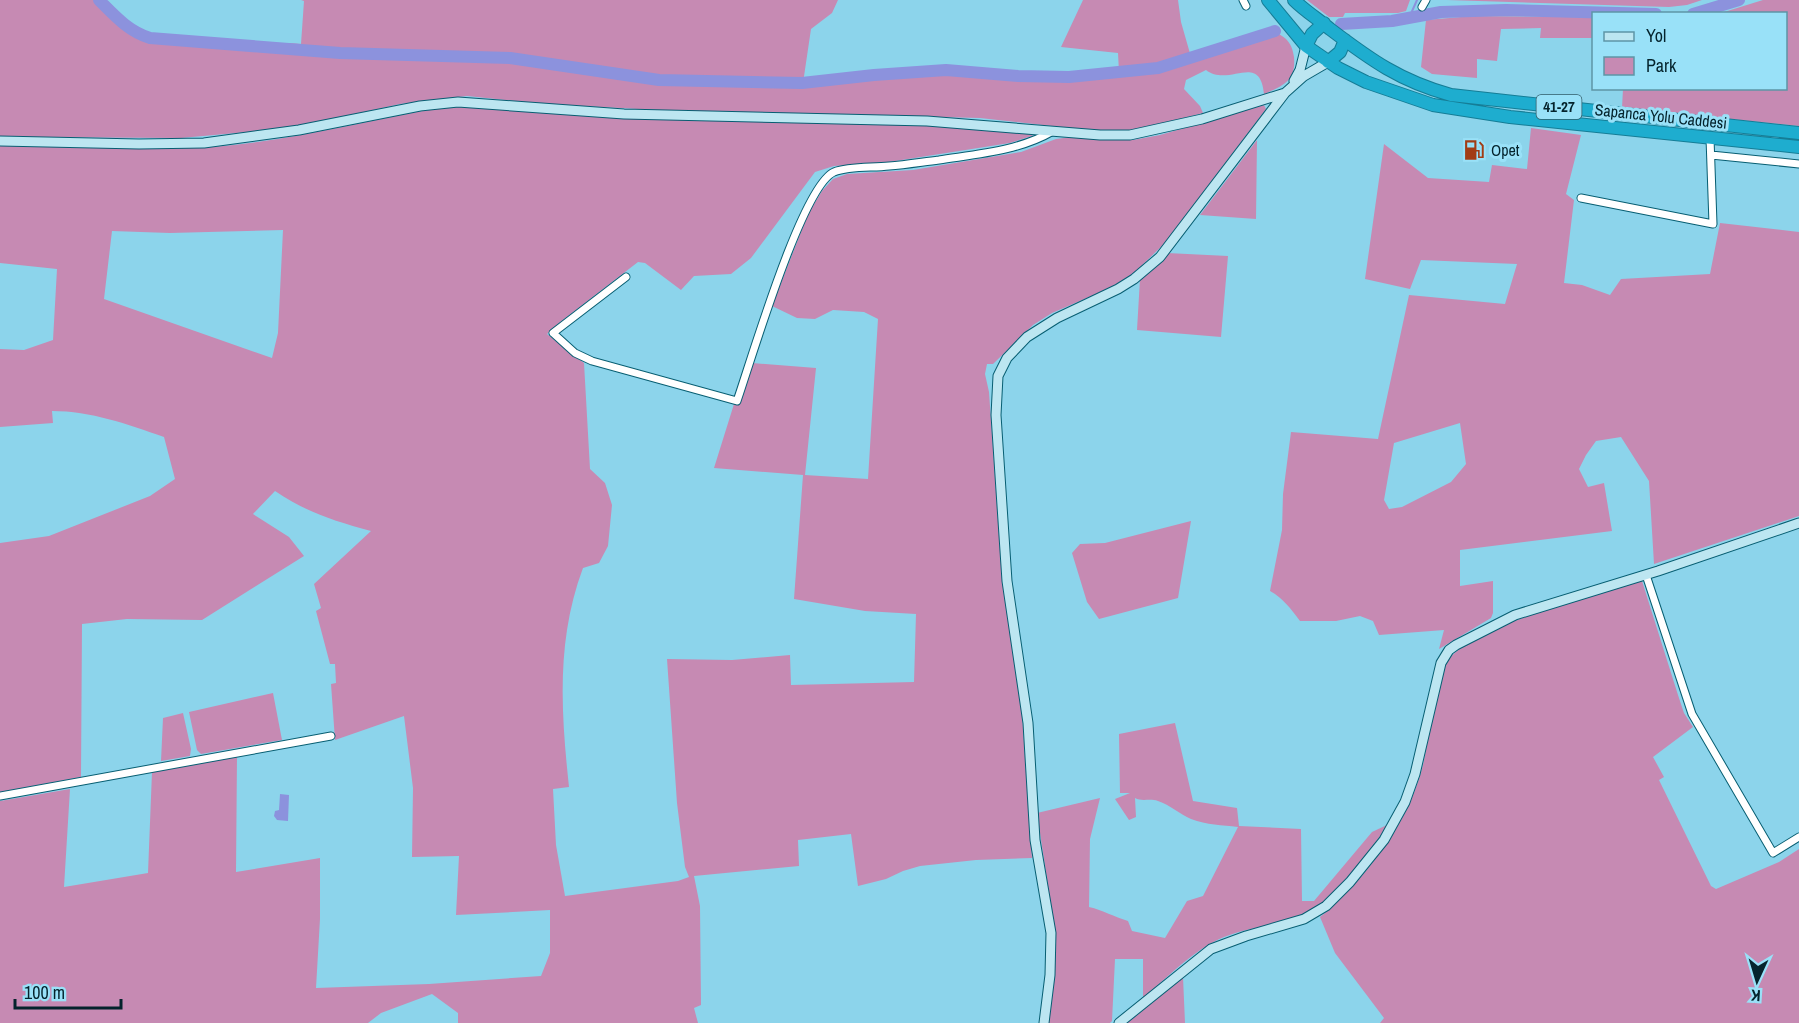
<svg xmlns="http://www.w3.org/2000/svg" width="1799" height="1023" font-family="'Archivo Narrow',sans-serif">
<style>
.green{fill:#c68ab3;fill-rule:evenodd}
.water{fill:#8c92dd}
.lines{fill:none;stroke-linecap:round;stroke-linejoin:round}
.stream{stroke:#8c92dd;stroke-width:2}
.river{stroke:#8c92dd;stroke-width:12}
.street-casing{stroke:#075e72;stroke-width:9}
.secondary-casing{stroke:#075e72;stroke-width:11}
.highway-casing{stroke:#157d96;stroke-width:14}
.street{stroke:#fff;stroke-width:7}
.secondary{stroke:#bce6f1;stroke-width:9}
.highway{stroke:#1eadcf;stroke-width:12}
.labels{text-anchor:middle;stroke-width:6;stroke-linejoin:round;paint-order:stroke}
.shield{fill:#99e1f8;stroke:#315c69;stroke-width:1.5}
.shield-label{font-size:15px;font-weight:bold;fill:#04232c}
.street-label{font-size:16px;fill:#04232c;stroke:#99e1f8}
.poi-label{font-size:16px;fill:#04232c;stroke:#99e1f8;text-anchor:start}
</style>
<rect width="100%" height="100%" fill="#8cd4eb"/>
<path class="green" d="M0,0h99c16,16 29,31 51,38l122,9 17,-4 12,1 3,-43 -3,-1h537l-6,13 -21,16 -8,54 143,-13 73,6 50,1 50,-5 -1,-19 -57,-6 22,-47h95l3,22 10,35 84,-26c3,3 8,5 11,8 5,5 7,11 8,18 2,24 -10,28 -30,37 -4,-43 -35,-6 -58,-24l-20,10 -2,9 16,17 3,7 -72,19 -34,-1 -117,-13 -304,-7 -131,-7 -78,-8 -67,8 -108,24 -111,10 -181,-1z
M1307,0h103l-4,11 -8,2h-53l-2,4h-14z
M1447,0h255l-15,5 -18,2z
M1763,0h36v126l-177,-18 1,-19 163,-1v-74l-65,-1z
M1473,16l120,1v21h-53l1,-10 -40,1 -4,32 -20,-2v19l-45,-4 -11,-7 5,-47z
M1264,105l2,4 -102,135 -30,29 -24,15 -58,25 -19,12 -40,39h-6l-2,10 4,18 13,187 20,135 10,144 -56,2 -56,6 -17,5 -17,8 -28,7 -7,-52 -53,6 1,26 -105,10 6,30 1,99 -7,3 4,15h-240v-10l-26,-19 -51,19 -13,10h-368v-222l70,-12 -6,98 84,-14 4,-101 85,-16 -1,116 84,-14v61l-4,69 113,-4 112,-8 9,-23v-43l-94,5 3,-59 -47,1 1,-69 -9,-72 -69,24 -4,-56 5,-1 -1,-19h-5l-14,-53 5,-3 -7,-24 57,-53c-37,-10 -65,-19 -96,-40l-22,23 36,23 15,19 -102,64 -75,-1 -45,5 -1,153 -81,15v-249l49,-7 101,-40 25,-17 -11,-42c-37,-13 -73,-26 -112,-26l1,12 -53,4v-78l24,1 29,-10 4,-71 -57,-6v-119c75,2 150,8 224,2 73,-7 145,-26 216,-38l21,-1 509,20 64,6 -2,3 -22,7 -121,19 -55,4 -19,6 -64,86 -20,16 -37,2 -13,14 -36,-27 -7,-1 -79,61 -12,11 37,29 6,106 15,14 7,22 -4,41 -9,17 -16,5c-27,72 -22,144 -14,219l-16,2 3,56 9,51 113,-15 11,-4 -4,-10 -8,-64 -10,-144 65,1 58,-5 1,30 123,-3 2,-68 -51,-3 -71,-12 9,-124 -89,-7 20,-64 4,1 14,-42 64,5 -11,107 63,4 10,-160 -14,-7 -31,-2 -18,9 -18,-1 -25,-12 36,-92 14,-23 11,-12 14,-5 66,-4 108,-18 35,-13 15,-2 30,3h32l27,-5zM283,230l-5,103 -6,25 -168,-59 8,-68 58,2z
M1531,128l50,7 -15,59 8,6 -10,83 18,2 28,10 11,-16 89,-5 10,-51 79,9v284l-145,48 -5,-83 -28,-44 -25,4 -10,14 -7,14 9,18 16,-4 8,48 -152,19v36l33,-5v32l-2,5 -52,31 5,-19 -65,5 -6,-14 -13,-5 -24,5h-36c-9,-12 -17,-23 -30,-30l12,-61 1,-36 8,-62 87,7 31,-144 96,9 12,-40 -96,-4 -11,29 -45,-10 19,-135 44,34 61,4 3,-17 35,4zM1460,423l6,41 -15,18 -49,25 -13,2 -5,-9 10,-57z
M1257,140l-1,79 -56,-4z
M1167,253l61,3 -7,81 -84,-7 3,-51z
M1191,521l-13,77 -79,21 -12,-17 -15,-49 8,-9 25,-1z
M1642,581l36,114 6,18 9,14 -40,30 11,20 -5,3 52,106 5,3 63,-27 20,-13v174h-419l4,-5 -49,-65 -15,-36c12,-9 22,-20 33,-31 32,-36 58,-74 70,-121 6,-25 11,-86 26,-106 26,-34 149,-65 193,-78z
M273,693l9,47 -81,14 -4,-4 -8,-38z
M183,713l8,36 -1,7 -29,5 2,-43z
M1175,723l18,78 44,7 2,18 62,3 1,72h12l58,-69 17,-8c-22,29 -44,67 -76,86 -27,15 -61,16 -89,27 -31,13 -56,40 -81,61v-39h-28l-3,62 -2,2h-62l7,-55 -1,-42 -17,-113 63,-15 -10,41 -1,68c14,3 25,10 39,14l4,10 33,7 22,-37 16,-5 35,-69c-16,-2 -31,-2 -47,-8 -11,-5 -21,-14 -33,-18 -8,-3 -16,1 -23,-3l1,19 -7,3 -14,-21 15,-6h-10l-1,-59z
M1183,977l2,46h-58z"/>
<path class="water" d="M280,794l9,1 -1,26 -11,-1 -3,-4 1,-5 4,-1z"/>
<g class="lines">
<path class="stream" d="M1409,18l8,-18"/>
<path class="river" d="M99,0c16,16 29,31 51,38l190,15 170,5 149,22 143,3 72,-8 72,-5 72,6 51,1 89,-9 117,-37
M1693,14l46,-14
M1341,24l51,-3 49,-9 65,-2 150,4"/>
<g class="street-casing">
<path id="street" d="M1243,0l3,6
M1422,7l4,-7
M1711,155l88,9
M1581,198l132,26 -3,-86
M626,277l-73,56 22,20 17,8 145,40c14,-40 65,-215 97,-229 16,-6 38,-4 55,-6 17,-1 33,-4 50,-6 38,-6 80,-9 114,-29
M1646,575l46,139 81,139 26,-16
M0,796l331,-60"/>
</g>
<g class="secondary-casing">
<path id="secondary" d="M1294,81l6,-11 6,-24
M0,141l139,3 65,-1 95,-13 121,-24 38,-4 166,12 303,7 173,14h30l72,-16 83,-26
M1044,1023l6,-48 1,-42 -16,-93 -7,-117 -21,-142 -11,-166 2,-39 9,-18 20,-21 30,-19 61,-29 16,-10 26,-22 125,-164 19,-17 24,-14
M1119,1023l92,-74 35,-13 58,-17 22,-13 24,-24 34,-42 21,-38 10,-28 26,-111 8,-13 7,-5 59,-30 143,-44 141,-48"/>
</g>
<g class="highway-casing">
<path id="highway" d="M1268,0l38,46 32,22 28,14 67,23 77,12 289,30
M1294,0c11,11 24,19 36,29 41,31 70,52 121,66l348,38
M1306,46l6,-12 12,-11
M1328,62l12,-10 5,-12"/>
</g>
<use href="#street" class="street"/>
<use href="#secondary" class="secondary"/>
<use href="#highway" class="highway"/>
</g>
<defs>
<g id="fuel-bare" transform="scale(1.62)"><path d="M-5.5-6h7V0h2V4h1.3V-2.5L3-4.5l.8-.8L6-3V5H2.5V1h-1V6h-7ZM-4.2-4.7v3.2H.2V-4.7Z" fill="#a23c14" stroke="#99e1f8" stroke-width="2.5" paint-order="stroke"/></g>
</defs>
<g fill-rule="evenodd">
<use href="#fuel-bare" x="1474" y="150"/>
</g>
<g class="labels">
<rect class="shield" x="1536.5" y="95" width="45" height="24" rx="4.5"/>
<g class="shield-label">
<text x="1559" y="112">41-27</text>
</g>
<g class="street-label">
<text transform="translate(1661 116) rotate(6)" y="6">Sapanca Yolu Caddesi</text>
</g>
<g class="poi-label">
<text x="1491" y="156">Opet</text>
</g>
</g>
<rect x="1592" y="12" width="195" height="78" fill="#99e1f8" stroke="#5d95a6" stroke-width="1.5"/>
<rect x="1604" y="32" width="30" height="9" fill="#bce6f1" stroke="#5d95a6" stroke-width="1.5"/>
<text x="1646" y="42" font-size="18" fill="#04232c">Yol</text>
<rect x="1604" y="57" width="30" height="18" fill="#c68ab3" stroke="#5d95a6" stroke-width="1.5"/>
<text x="1646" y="72" font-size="18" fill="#04232c">Park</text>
<g transform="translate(1757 981) rotate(184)" stroke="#99e1f8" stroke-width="4.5" paint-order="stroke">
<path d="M0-4.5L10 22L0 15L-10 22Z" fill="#04232c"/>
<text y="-9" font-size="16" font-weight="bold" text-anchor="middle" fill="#04232c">K</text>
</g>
<path d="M15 999v9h106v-9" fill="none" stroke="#04232c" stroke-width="3"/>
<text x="24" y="999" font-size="18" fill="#04232c" stroke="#99e1f8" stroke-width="4.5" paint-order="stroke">100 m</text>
</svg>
